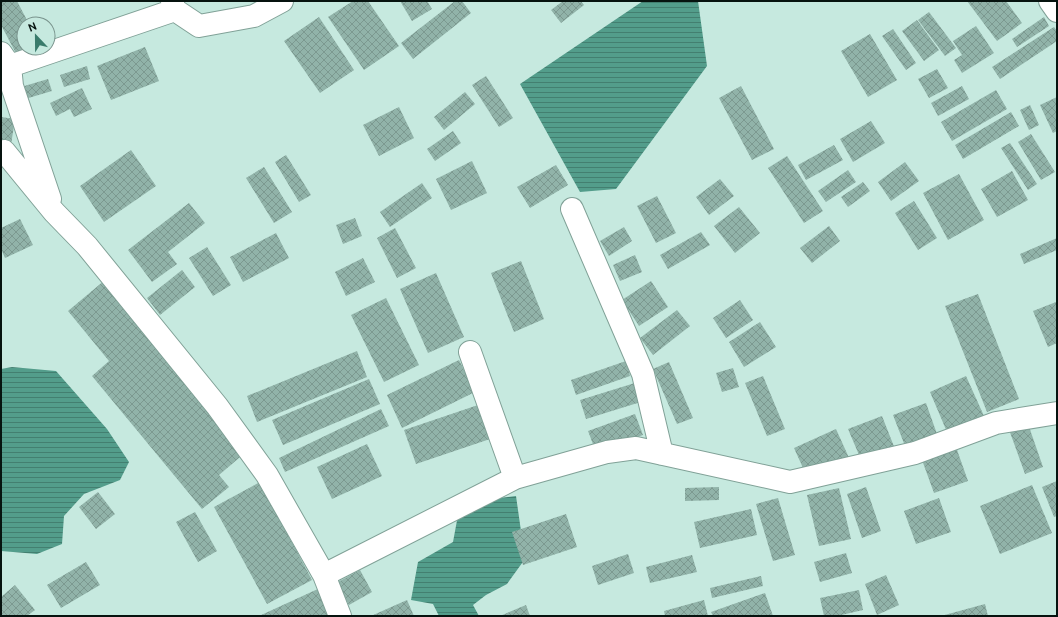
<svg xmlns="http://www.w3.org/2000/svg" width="1058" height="617" font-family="Ubuntu,sans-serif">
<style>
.water{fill:url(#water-rules)}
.building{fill:url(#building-cross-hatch)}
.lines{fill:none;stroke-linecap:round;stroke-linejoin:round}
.minor-casing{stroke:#80a197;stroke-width:24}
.minor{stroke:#fff;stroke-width:22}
</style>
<defs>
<pattern id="water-rules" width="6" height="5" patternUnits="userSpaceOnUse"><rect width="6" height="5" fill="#539d8b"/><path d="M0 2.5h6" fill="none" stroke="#437f70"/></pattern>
<pattern id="building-cross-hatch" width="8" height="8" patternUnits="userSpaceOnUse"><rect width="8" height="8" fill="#91b3a9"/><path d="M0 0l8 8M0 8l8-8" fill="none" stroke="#7c9990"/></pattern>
</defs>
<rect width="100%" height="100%" fill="#c6e9df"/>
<path class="water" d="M643,1h55l9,65 -91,123 -36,3 -60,-108z
M12,367l44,4 51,58 22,33 -9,18 -36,14 -20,22 -2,28 -25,10 -36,-3v-182z
M516,496l9,63 -18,25 -21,11 -13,10 6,11h-40l-6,-12 -22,-4 7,-38 35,-20 5,-27 25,-15z"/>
<path class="building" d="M1,1h16l12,23h-5v24h15l-20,11 -18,-34z
M353,1h15l31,45 -35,24 -36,-53z
M400,1h27l5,8 -20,12z
M455,1h7l9,12 -58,46 -12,-16z
M563,1h18l3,4 -23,18 -10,-13z
M967,1h39l16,22 -25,18z
M929,12l27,36 -11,8 -27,-36z
M319,17l35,53 -34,23 -36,-52z
M1044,17l5,9 -32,21 -5,-8z
M917,20l22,30 -15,11 -22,-30z
M976,26l18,27 -32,20 -8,-13 8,-5 -9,-14z
M1054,27l3,4v10l-57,38 -8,-12z
M893,29l23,34 -10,7 -24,-34z
M870,34l27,46 -29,17 -27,-46z
M145,47l14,34 -48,19 -14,-34z
M87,66l3,13 -26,8 -4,-12z
M937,69l11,19 -19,10 -11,-19z
M486,76l27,42 -14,9 -27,-42z
M48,79l4,12 -27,8 -4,-12z
M741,86l33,63 -22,11 -33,-62z
M962,86l7,13 -31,17 -7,-13z
M82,88l10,21 -18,8 -4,-8 -14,7 -6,-13z
M996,90l11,19 -55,32 -11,-19z
M465,92l10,12 -31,26 -10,-13z
M1057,97v34l-4,2 -13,-28z
M1030,105l9,20 -10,5 -9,-20z
M399,107l15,31 -35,18 -16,-31z
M1011,112l8,14 -56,33 -8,-14z
M1,117l14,2 -4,26 -10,-1z
M871,121l14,22 -32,19 -13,-23z
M453,131l8,12 -26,18 -8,-12z
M1031,134l24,38 -14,8 -23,-38z
M1010,143l27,41 -9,6 -27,-42z
M834,145l9,15 -37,20 -8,-15z
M131,150l25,36 -52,36 -24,-36z
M286,155l25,40 -12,7 -24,-40z
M787,156l36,55 -19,12 -36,-55z
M472,161l15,32 -36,17 -15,-31z
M905,162l14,19 -28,20 -13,-19z
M556,165l12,20 -38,23 -13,-21z
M264,167l28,45 -18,11 -28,-45z
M848,170l8,12 -30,20 -8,-11z
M1012,171l16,29 -31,17 -16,-28z
M959,174l25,46 -36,20 -25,-47z
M720,179l14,17 -25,19 -13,-18z
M863,182l7,9 -22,16 -7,-10z
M422,183l10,15 -42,29 -10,-15z
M657,196l19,37 -20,10 -19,-37z
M914,201l23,37 -19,12 -23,-37z
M189,203l16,20 -37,29 9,12 -25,18 -24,-32z
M739,207l21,26 -25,20 -21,-27z
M355,218l7,18 -19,8 -7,-19z
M20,219l13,26 -28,13 -4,-9v-21z
M829,226l11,15 -28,22 -12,-15z
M624,227l8,14 -23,15 -9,-15z
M395,228l21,40 -19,10 -20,-40z
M701,232l9,13 -42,24 -8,-14z
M276,233l13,25 -46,24 -13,-25z
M1057,238v12l-33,14 -4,-10z
M207,247l24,38 -18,11 -24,-38z
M635,255l7,17 -22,9 -7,-16z
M363,258l12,24 -29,14 -11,-24z
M521,261l23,58 -30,13 -23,-59z
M182,270l13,17 -35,28 -13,-17z
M436,273l28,64 -36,16 -28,-64z
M105,280l141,172 -27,23 10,12 -27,22 -110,-133 17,-15 -41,-50z
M651,281l17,26 -29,19 -17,-26z
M978,294l41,105 -32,13 -42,-106z
M386,298l33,67 -35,17 -33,-67z
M740,300l13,20 -27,18 -13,-20z
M1056,302l1,3v38l-9,4 -15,-36z
M677,310l13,16 -37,29 -13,-17z
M760,322l16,25 -32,20 -15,-25z
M357,351l10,26 -110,45 -10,-26z
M459,360l16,32 -73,36 -15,-33z
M626,361l4,15 -54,19 -5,-15z
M669,362l24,56 -16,6 -24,-55z
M733,368l6,19 -17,5 -6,-19z
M763,376l22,53 -18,7 -22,-53z
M966,376l18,40 -37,16 -17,-40z
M369,379l11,25 -97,41 -11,-25z
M638,382l6,19 -58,18 -6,-19z
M926,403l11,31 -32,12 -12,-31z
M481,404l12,34 -77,26 -12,-34z
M381,409l8,17 -104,46 -6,-14z
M635,414l8,21 -47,17 -8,-21z
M882,416l13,33 -33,13 -14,-33z
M1026,418l17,49 -18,7 -18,-50z
M836,429l14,31 -42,19 -14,-31z
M367,444l15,32 -50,23 -15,-32z
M956,447l12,34 -34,12 -12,-33z
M1057,481v35l-3,1 -12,-30z
M260,482l52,98 -45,24 -53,-97z
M1032,485l20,48 -52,21 -20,-48z
M719,487v13l-34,1v-13z
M866,487l15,44 -19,7 -15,-44z
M839,488l12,51 -32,7 -12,-51z
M98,492l17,22 -19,15 -17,-22z
M778,498l17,57 -22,6 -17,-57z
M939,498l12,34 -35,12 -12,-33z
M751,509l6,26 -57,13 -6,-26z
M195,512l22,39 -19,11 -22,-40z
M566,514l11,33 -54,18 -11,-33z
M846,553l6,20 -32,9 -6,-20z
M628,554l6,19 -36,12 -6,-19z
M692,555l5,17 -47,11 -4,-16z
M86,562l14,23 -39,23 -14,-23z
M360,570l12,22 -23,13 -13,-22z
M886,575l13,30 -22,10 -12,-31z
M761,576l2,10 -51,12 -2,-10z
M15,585l20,25 -8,6h-26v-19z
M320,588l10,28h-71z
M859,590l4,20 -26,6h-13l-4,-18z
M765,593l8,23h-60l-2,-4z
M407,600l7,16h-43z
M704,600l4,16h-43l-1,-5z
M985,604l3,12h-47z
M526,605l4,11h-30z"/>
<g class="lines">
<g class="minor-casing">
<path id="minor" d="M1050,1l7,10
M175,10l24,16 55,-10 28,-15
M1,53l9,13 165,-56 -3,-9
M10,66l2,20 38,113
M1,153l3,-2 50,61 33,34 130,160 50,69 57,100 16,41
M572,209l71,165 19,80
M470,352l45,126
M324,575l191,-97 92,-26 29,-4 154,34 125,-29 81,-30 61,-10"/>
</g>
<use href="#minor" class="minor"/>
</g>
<rect width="1058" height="617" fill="none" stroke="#06130f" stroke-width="4"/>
<g transform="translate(36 36) rotate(338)"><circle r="19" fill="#c6e9df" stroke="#79938c"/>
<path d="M0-3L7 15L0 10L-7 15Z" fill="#397b6b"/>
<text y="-6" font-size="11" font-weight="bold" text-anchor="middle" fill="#06130f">N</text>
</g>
</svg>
